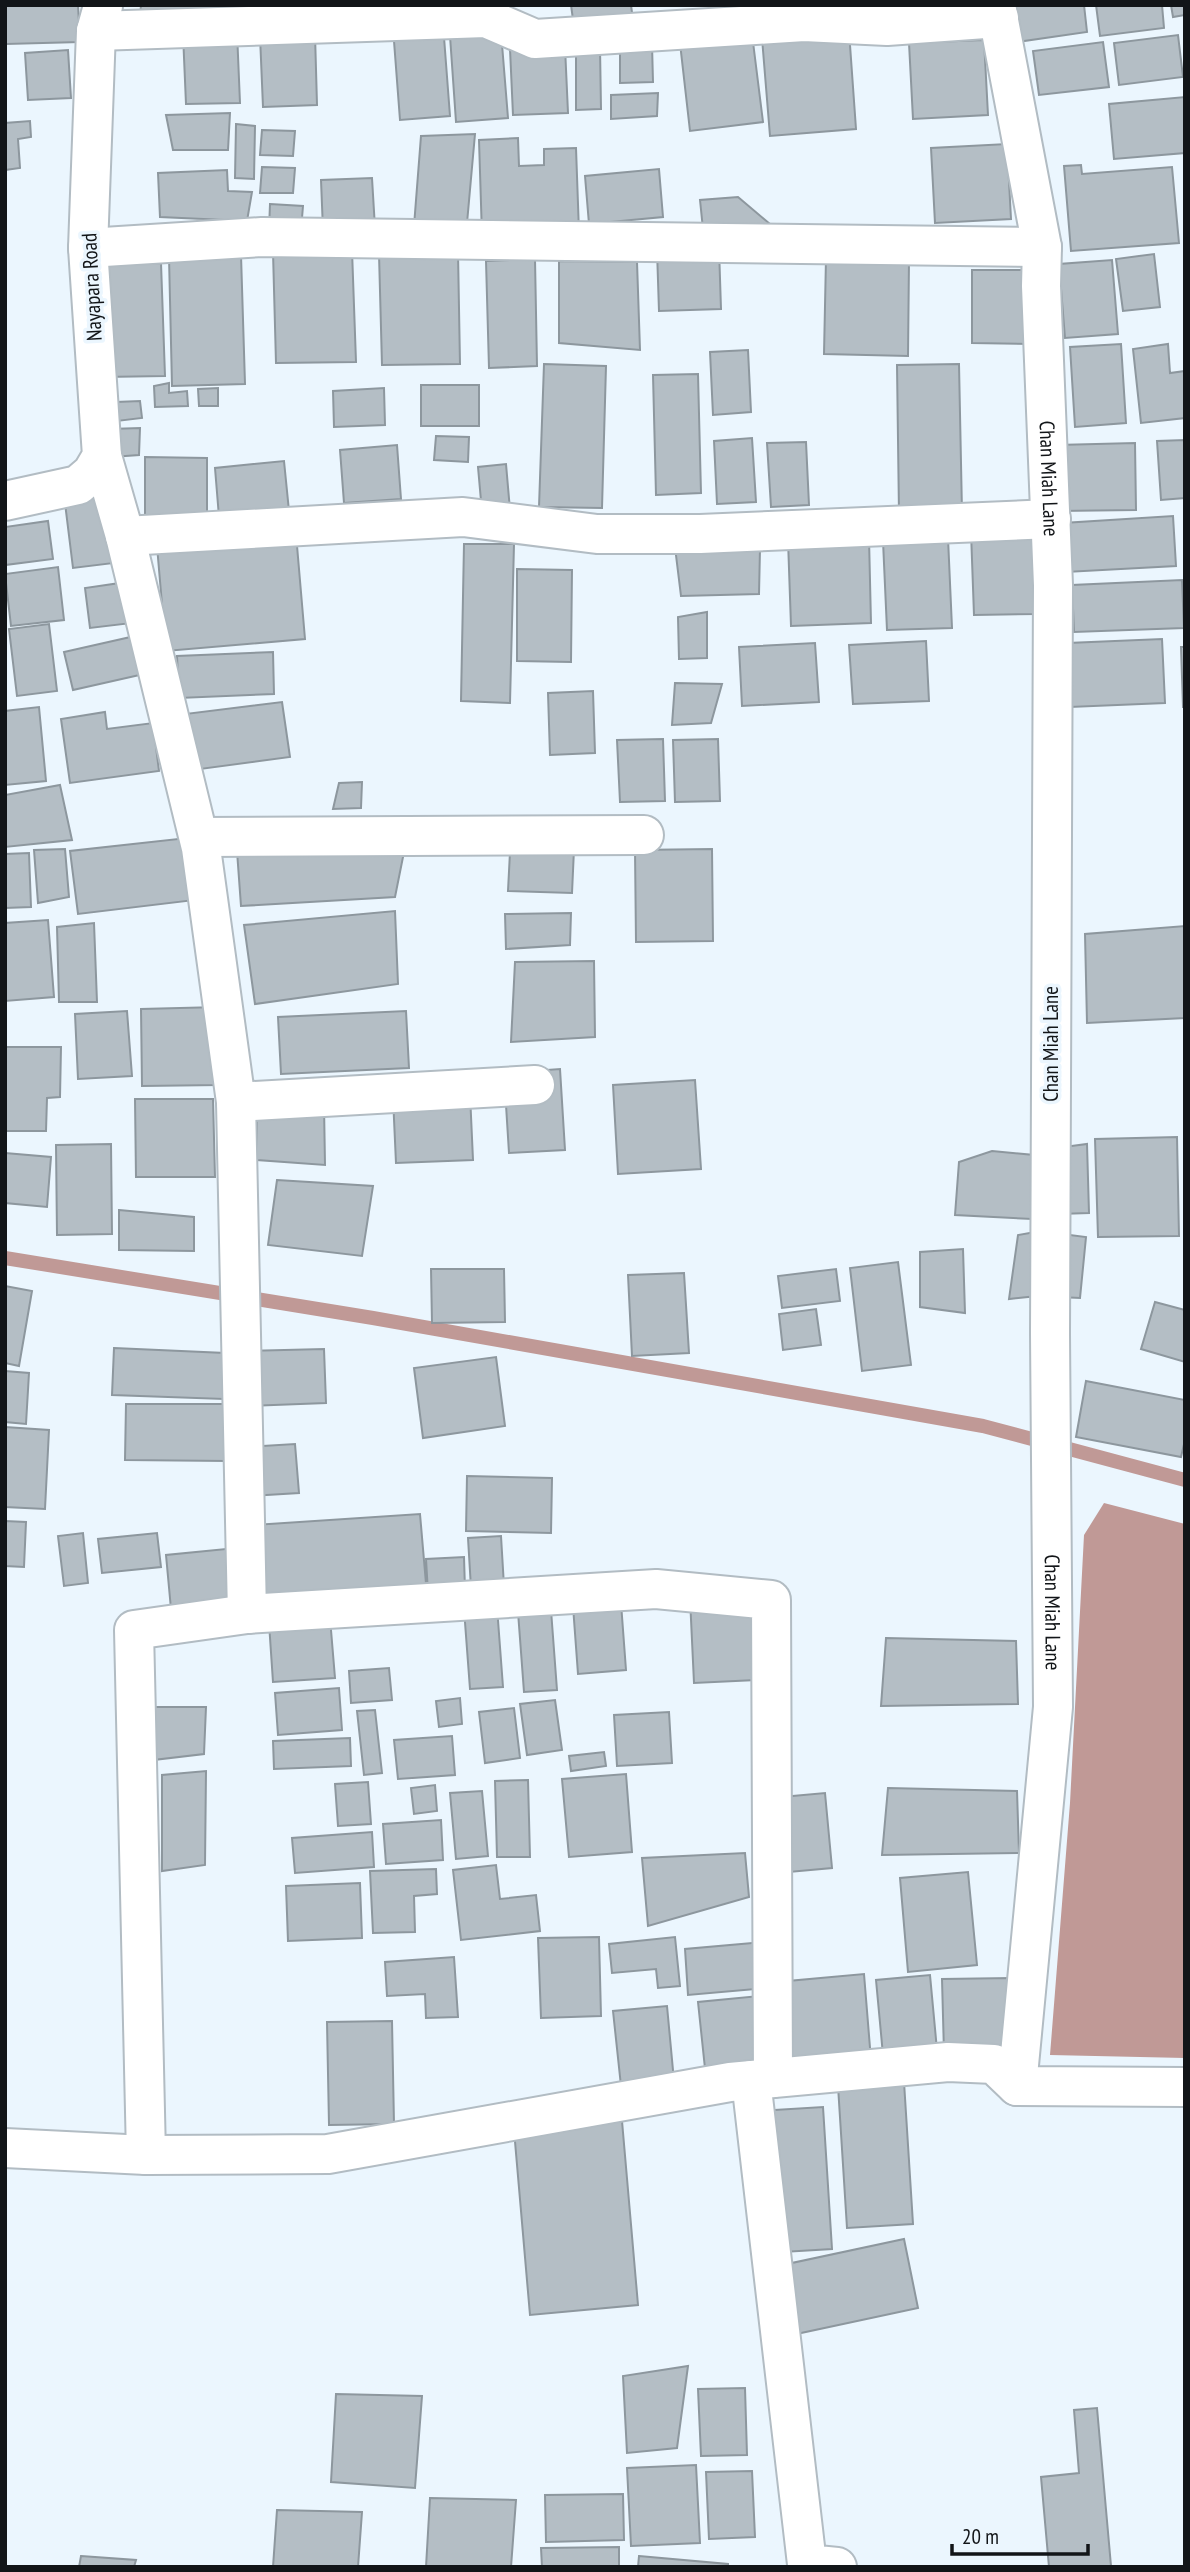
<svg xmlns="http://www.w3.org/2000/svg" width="1190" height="2572" font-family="'PT Sans Narrow',sans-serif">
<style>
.water{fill:#c09996}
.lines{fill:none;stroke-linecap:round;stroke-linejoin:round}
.stream{stroke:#c09996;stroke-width:14}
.building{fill:#b4bec5;stroke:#8d979e;stroke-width:2}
.minor-casing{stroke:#b2bcc3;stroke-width:42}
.minor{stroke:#fff;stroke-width:38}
.labels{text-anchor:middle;stroke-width:7;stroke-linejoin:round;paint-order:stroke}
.street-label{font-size:21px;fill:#121518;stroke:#ebf6fe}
</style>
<rect width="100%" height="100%" fill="#ebf6fe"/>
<path class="water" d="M1104,1503l81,21v534l-135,-3 20,-252 14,-268z"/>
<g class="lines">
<path class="stream" d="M5,1258l368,60 610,108 202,54"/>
</g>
<path class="building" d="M5,5h73l2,37 -74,2z
M141,5h138l1,10 -140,1z
M571,5h60l2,15 -59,7z
M1012,5h72l3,27 -70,10z
M1096,5h66l2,23 -64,8z
M1171,5h14v10l-12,2z
M443,24l7,92 -50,4 -7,-92z
M849,31l7,98 -86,7 -8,-98z
M237,32l3,71 -54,1 -3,-70z
M501,32l7,86 -52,4 -6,-86z
M315,34l2,71 -54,2 -3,-71z
M752,34l11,88 -73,9 -10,-88z
M1178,35l5,42 -64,8 -5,-42z
M984,40l4,75 -75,4 -4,-76z
M1103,42l6,45 -70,8 -6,-44z
M652,44l1,38 -33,1v-38z
M565,47l3,66 -55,2 -3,-66z
M600,47l1,62 -25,1v-62z
M68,50l3,48 -43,2 -3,-47z
M658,93l-1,23 -46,3v-24z
M1185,97v56l-71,6 -5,-55z
M230,113l-2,37h-55l-7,-35z
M30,121l1,16 -13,2 2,29 -15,2v-47z
M236,124l19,2 -1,53 -19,-1z
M262,130l33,1 -2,25 -33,-1z
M475,134l-8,89 -53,3 7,-90z
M518,138l1,28 25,-1v-16l32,-1 3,84 -97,4 -3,-96z
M1007,144l4,75 -76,4 -4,-75z
M1081,165l1,9 90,-7 7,76 -108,8 -7,-85z
M262,167l33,1 -2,25h-33z
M659,169l4,48 -74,7 -4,-48z
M227,170l1,21 24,1 -5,29 -87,-4 -2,-44z
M372,178l3,50 -52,2 -2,-50z
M738,197l45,38 -80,-6 -3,-29z
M270,204l33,2 -2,24h-32z
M719,248l2,61 -62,2 -2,-61z
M352,250l4,112 -80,1 -3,-111z
M458,252l2,112 -78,1 -3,-111z
M1154,254l6,53 -37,4 -7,-52z
M241,255l4,129 -73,2 -3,-129z
M826,258l83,2 -1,96 -84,-2z
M535,259l2,107 -48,2 -3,-107z
M1112,260l6,74 -53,4 -6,-74z
M559,261l78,1 3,88 -81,-7z
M161,263l4,113 -62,1 -4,-113z
M972,270h60v74l-60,-1z
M1121,344l5,79 -51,4 -5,-80z
M1168,344l2,29 15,-2v47l-44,5 -8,-74z
M748,350l3,62 -38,3 -3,-63z
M544,364l62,2 -4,142 -63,-1z
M959,364l3,148 -63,2 -2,-149z
M698,374l3,119 -45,2 -3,-120z
M169,383v10l18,-2 1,15 -33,1 -1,-21z
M421,385h58v41h-58z
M218,388v18h-19l-1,-17z
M384,388l1,37 -51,2 -1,-36z
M140,401l2,17 -25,3 -1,-19z
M140,428l-1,27 -27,2 -2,-28z
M436,436l33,1 -1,25 -34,-2z
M752,438l4,64 -39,2 -3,-63z
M1185,440v58l-24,2 -4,-59z
M806,442l3,63 -38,2 -4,-64z
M1135,443l1,67 -78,1 -1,-66z
M397,445l4,54 -57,4 -4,-53z
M145,457l62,1v63h-62z
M284,461l5,50 -70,6 -4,-49z
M506,464l4,46 -28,2 -4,-45z
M104,490l10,73 -41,5 -9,-73z
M1173,516l3,50 -110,6 -3,-49z
M48,521l5,38 -48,6v-38z
M1035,530l2,84 -63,1 -3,-83z
M296,534l9,105 -139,12 -9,-105z
M869,538l2,85 -80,3 -3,-86z
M948,538l4,90 -65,2 -4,-89z
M464,544h50l-4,159 -49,-2z
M675,547l85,2 -1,45 -78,2z
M58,567l6,53 -53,6 -6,-52z
M517,569l55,1 -1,92 -54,-1z
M1182,580l2,48 -110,4 -2,-47z
M127,582l5,41 -42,5 -5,-40z
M707,612v46l-28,1 -1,-42z
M49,624l8,67 -40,5 -8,-67z
M135,636l9,38 -71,16 -9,-38z
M1162,639l3,64 -95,4 -2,-64z
M926,641l3,60 -76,3 -4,-59z
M815,643l4,59 -77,4 -3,-59z
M1181,647h4v60h-2z
M273,652l1,42 -95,4 -2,-42z
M675,683l47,1 -11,39 -39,2z
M593,691l2,62 -45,2 -2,-62z
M282,702l8,55 -97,13 -8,-56z
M39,707l7,74 -41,4v-74z
M105,712l2,17 46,-6 6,48 -89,12 -9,-64z
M663,739l2,62 -45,1 -3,-62z
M718,739l2,62 -45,1 -2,-62z
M362,782l-1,26 -28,1 6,-26z
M60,785l12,55 -67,7v-52z
M187,838l8,62 -117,14 -8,-63z
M65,849l4,48 -31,6 -4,-53z
M574,849l-2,44 -64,-2 2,-39z
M712,849l1,92 -77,1 -1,-92z
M237,851l167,1 -9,45 -154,9z
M29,853l2,54 -26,1v-54z
M395,911l3,73 -143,20 -11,-79z
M571,913l-1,32 -64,4 -1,-35z
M48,920l6,77 -49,4v-78z
M94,923l3,79h-38l-2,-75z
M1185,926v92l-98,5 -2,-89z
M594,961l1,76 -84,5 4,-80z
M219,1007l1,78 -78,1 -1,-77z
M127,1011l5,65 -54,3 -3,-65z
M406,1011l3,57 -128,6 -3,-57z
M5,1047h56l-1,50 -13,1 -1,33h-41z
M560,1069l5,81 -56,3 -5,-80z
M469,1072l4,88 -77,3 -4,-88z
M695,1080l6,89 -83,5 -5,-89z
M135,1099h78l2,78h-79z
M324,1105l1,60 -68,-5v-48z
M1177,1137l2,99 -81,1 -3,-98z
M111,1144l1,90 -55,1 -1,-90z
M1087,1144l2,69 -30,1 -3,-66z
M992,1151l42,4 -2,64 -77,-4 4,-53z
M5,1153l46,4 -4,50 -42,-4z
M277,1180l96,6 -11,70 -94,-11z
M119,1210l75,7v34l-75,-1z
M1041,1231l-4,65 -28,3 9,-64z
M1062,1234l24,3 -6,61 -21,-1z
M963,1249l2,64 -45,-6v-55z
M898,1262l13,103 -49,6 -12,-103z
M431,1269h73l1,53 -73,1z
M836,1269l4,32 -58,7 -4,-32z
M684,1273l5,80 -57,3 -4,-81z
M5,1286l27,5 -13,75 -14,-3z
M1155,1302l30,8v52l-44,-13z
M816,1309l5,36 -38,5 -4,-36z
M114,1348l111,5 -1,46 -112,-4z
M324,1349l2,54 -76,3 -2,-55z
M496,1357l9,69 -82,12 -9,-70z
M5,1371l24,2 -3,51 -21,-2z
M1086,1381l99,19v40l-4,17 -105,-20z
M126,1404h101v57l-102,-1z
M5,1427l44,3 -4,79 -40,-2z
M295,1444l4,49 -48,3 -4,-49z
M467,1476l85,2 -1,55 -85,-2z
M420,1514l7,81 -169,11 -5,-81z
M5,1521l21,1 -2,45 -19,-1z
M83,1533l5,50 -24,3 -6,-50z
M157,1533l4,34 -59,6 -4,-34z
M501,1536l3,50 -33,2 -3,-50z
M236,1548l5,54 -70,7 -5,-54z
M464,1557l1,33 -37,3 -2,-34z
M690,1598l66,3v79l-62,3z
M621,1603l5,67 -48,4 -5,-68z
M497,1607l6,80 -33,2 -6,-80z
M551,1610l6,80 -33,2 -6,-80z
M330,1618l5,60 -62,4 -4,-59z
M886,1638l130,3 2,63 -137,2z
M389,1668l3,32 -41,3 -2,-32z
M339,1688l3,42 -64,5 -3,-42z
M460,1698l2,26 -23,3 -3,-26z
M555,1700l7,50 -35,5 -7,-51z
M155,1707h51l-2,47 -51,6z
M514,1708l6,50 -35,5 -6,-51z
M375,1710l7,63 -18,2 -7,-64z
M669,1712l3,51 -55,3 -3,-51z
M452,1736l3,39 -57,4 -4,-39z
M350,1738l1,28 -77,3 -1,-28z
M604,1752l2,14 -35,5 -2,-15z
M206,1771l-1,94 -43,6v-96z
M626,1774l6,78 -63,5 -7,-78z
M528,1780l2,77h-33l-2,-76z
M368,1782l3,42 -33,2 -3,-42z
M435,1785l2,26 -23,3 -3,-26z
M888,1788l129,3 2,62 -137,2z
M482,1791l6,65 -32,3 -6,-66z
M825,1793l7,75 -54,5 -7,-75z
M441,1820l2,40 -57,4 -3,-40z
M372,1832l2,35 -79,6 -3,-35z
M745,1853l4,44 -101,29 -6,-68z
M496,1865l4,34 36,-4 4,36 -79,9 -8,-70z
M436,1869l1,25 -23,2 1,36 -42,1 -3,-62z
M968,1872l9,93 -69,7 -8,-94z
M360,1883l2,55 -74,3 -2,-55z
M599,1937l2,79 -60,2 -3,-80z
M675,1937l5,49 -22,2 -2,-19 -44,4 -3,-29z
M764,1942l4,46 -80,7 -3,-46z
M454,1957l4,60 -32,1 -1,-24 -38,2 -2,-34z
M864,1974l7,86 -88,7 -6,-85z
M930,1975l7,75 -54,5 -7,-75z
M1012,1978l1,74 -69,1 -2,-74z
M759,1996l7,76 -60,6 -8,-76z
M667,2006l7,75 -53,5 -8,-75z
M392,2021l2,103 -65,1 -2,-103z
M904,2082l9,142 -66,4 -9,-142z
M823,2107l9,142 -66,4 -9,-142z
M622,2121l16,184 -108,10 -16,-185z
M904,2239l14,69 -145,31 -14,-69z
M688,2366l-11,82 -50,5 -4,-77z
M745,2388l2,67 -46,1 -3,-67z
M336,2394l86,2 -7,92 -84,-6z
M1097,2408l14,158 -62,1 -8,-90 38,-4 -5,-63z
M696,2465l4,78 -69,3 -4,-78z
M752,2471l3,66 -46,2 -3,-67z
M623,2494l1,46 -78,2 -1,-47z
M430,2498l86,2 -5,67h-85z
M277,2510l85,2 -4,55h-85z
M619,2547v20h-77l-1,-19z
M81,2556l55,4 -2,7h-55z
M639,2556l89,8v3h-90z"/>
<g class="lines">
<g class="minor-casing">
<g id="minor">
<path id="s1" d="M996,5l46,242 -1,39 12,299 -3,749 3,373 -36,379"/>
<path d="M96,31l390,-13 49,21 269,-17 83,4 112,-8"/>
<path d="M88,248l174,-11 780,10"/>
<path d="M102,456l23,80 76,312 35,254 11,512"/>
<path d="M5,501l73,-16 14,-12 10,-17 -14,-208 8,-217 7,-25"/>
<path d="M125,536l338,-19 134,17h103l351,-15"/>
<path d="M199,837l445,-2"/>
<path d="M236,1102l299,-17"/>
<path d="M751,2080l56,484 30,3"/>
<path d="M5,2148l141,7 182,-1 402,-72 218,-20 46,2 23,22 168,1"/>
<path d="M146,2155l-12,-525 113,-16 409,-25 115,11 2,478"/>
</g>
</g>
<use href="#minor" class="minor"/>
</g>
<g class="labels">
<g class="street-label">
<text transform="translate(92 287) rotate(-93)" y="7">Nayapara Road</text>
<text dy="7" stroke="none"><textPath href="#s1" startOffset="478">Chan Miah Lane</textPath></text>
<text transform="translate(1051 1044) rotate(-90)" y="7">Chan Miah Lane</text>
<text dy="7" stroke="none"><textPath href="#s1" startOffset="1612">Chan Miah Lane</textPath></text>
</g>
</g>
<rect width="1190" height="2572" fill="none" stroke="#121518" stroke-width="14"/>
<path d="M952 2544v10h136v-10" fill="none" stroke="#121518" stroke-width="3.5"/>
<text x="962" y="2544" font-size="21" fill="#121518" stroke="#ebf6fe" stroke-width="5" paint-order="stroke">20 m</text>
</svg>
